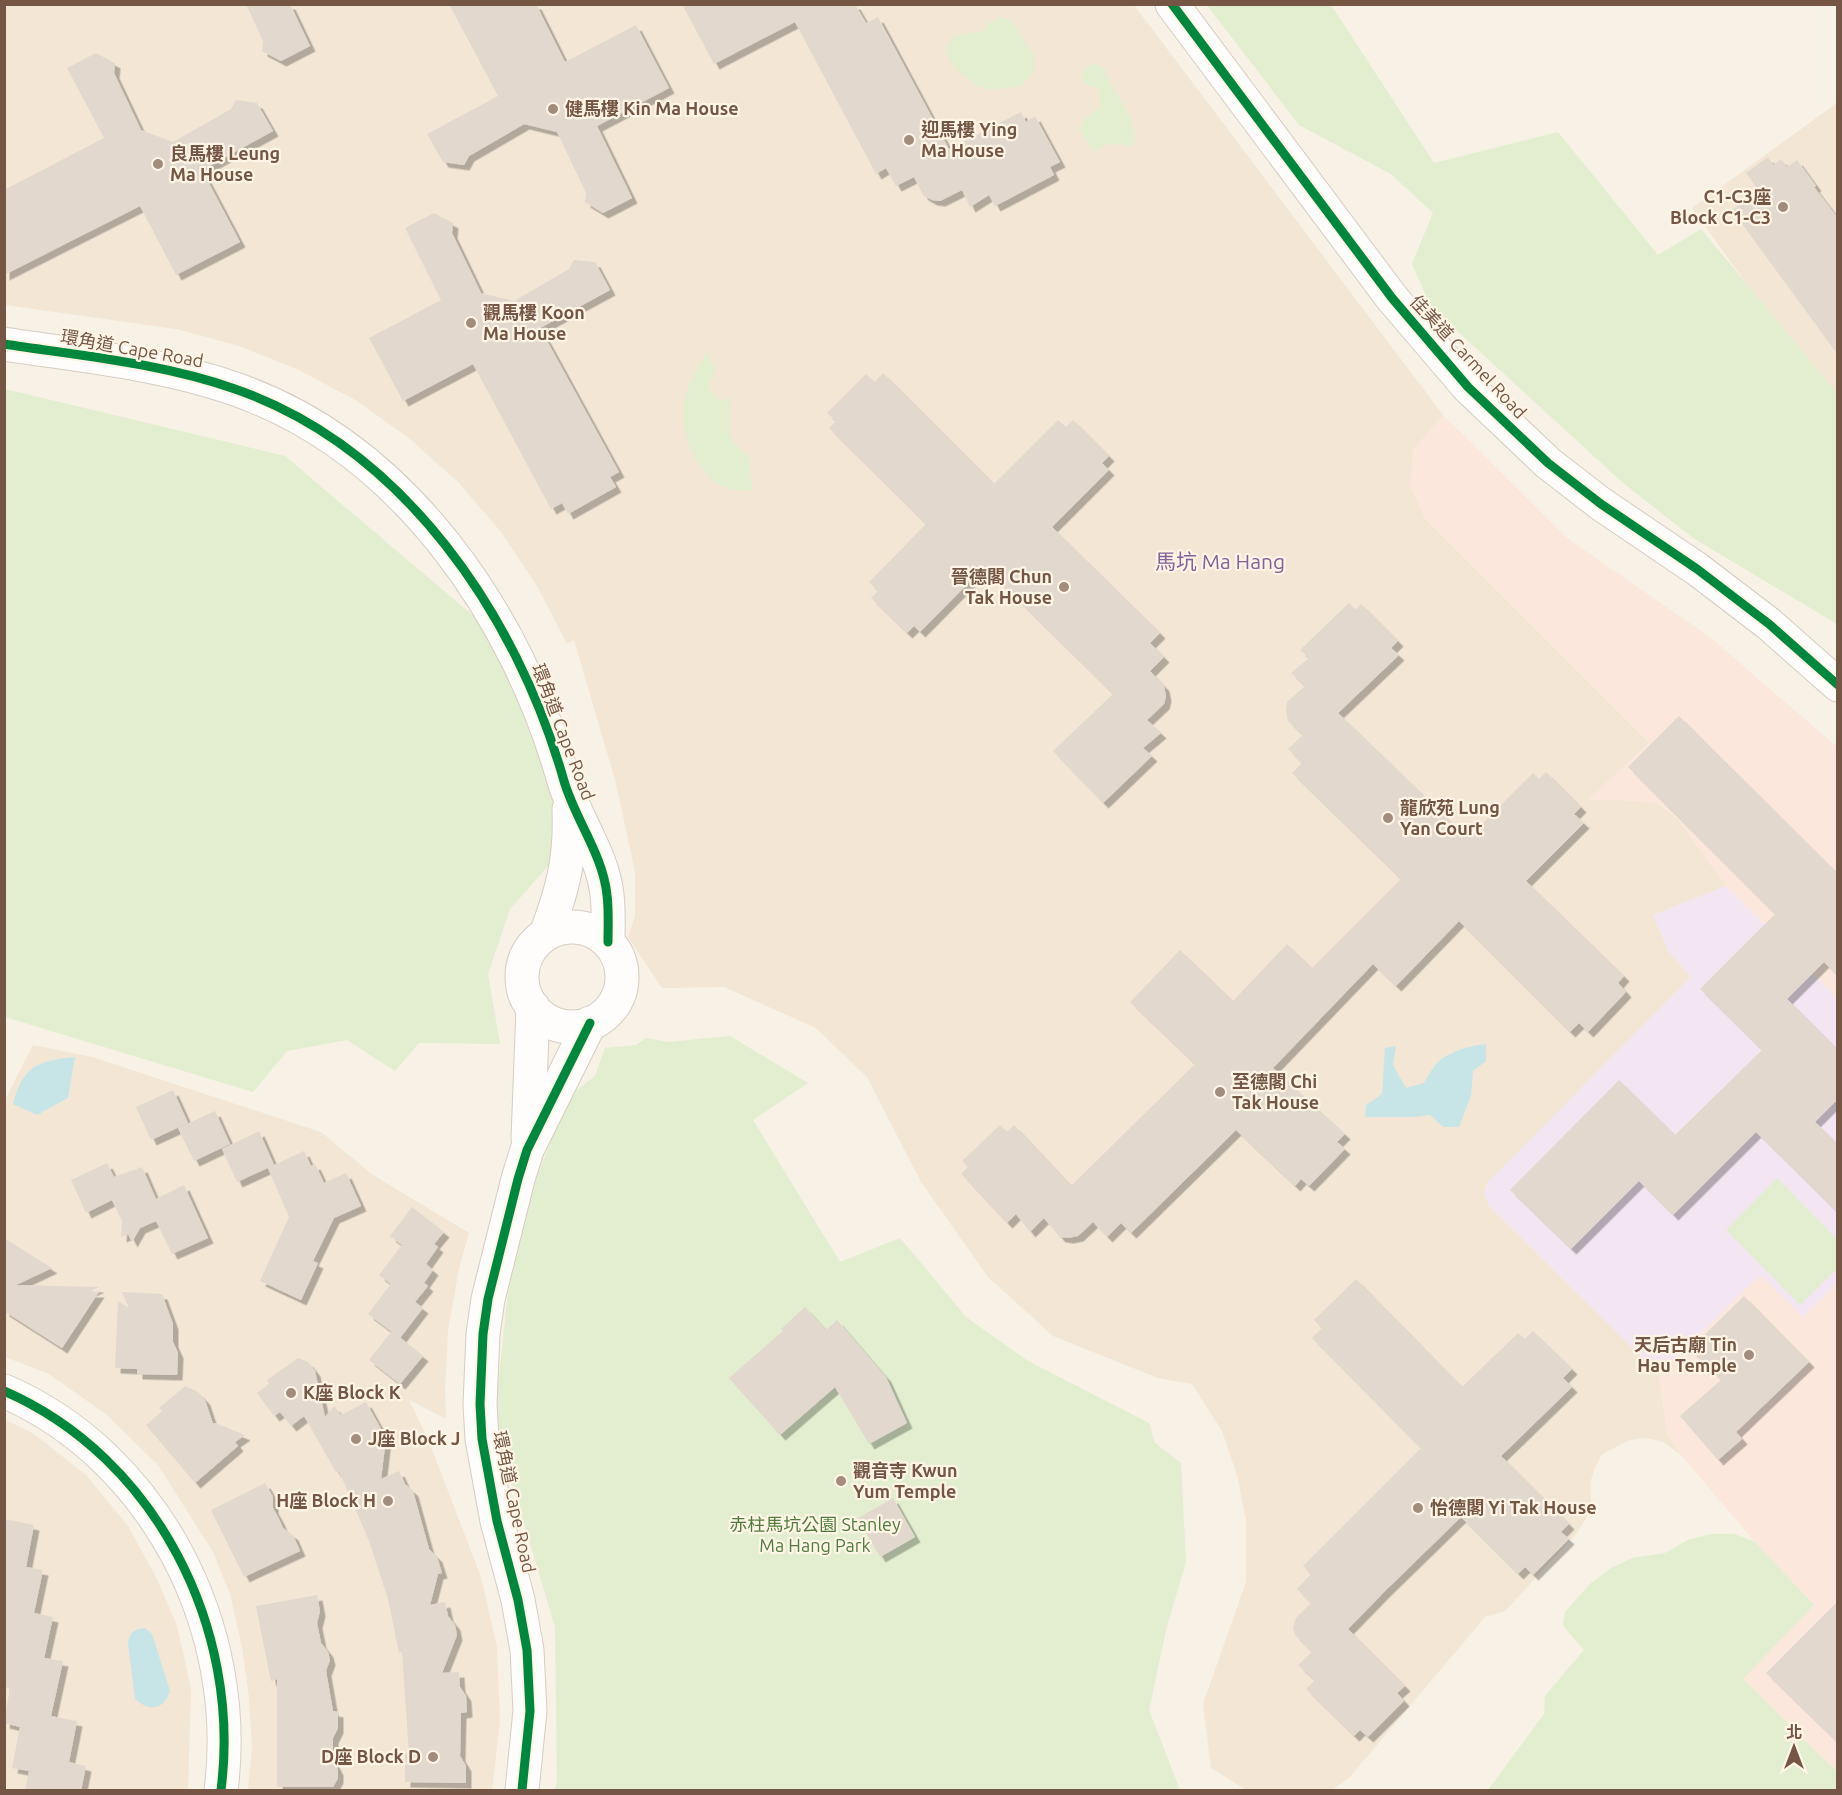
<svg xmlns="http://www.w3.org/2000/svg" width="1842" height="1795" font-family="Ubuntu,'Noto Sans TC',sans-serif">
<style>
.residential{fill:#f3e6d5}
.commercial{fill:#fbe7db}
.education{fill:#f3e5f1}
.green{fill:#e2eecf}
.water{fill:#c7e5e7}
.building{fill:#e3d8ce;filter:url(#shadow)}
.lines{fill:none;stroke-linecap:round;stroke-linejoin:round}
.street-casing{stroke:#d8cec4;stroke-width:35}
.secondary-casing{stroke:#d7ccc2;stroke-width:35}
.street{stroke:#fefdfb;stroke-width:33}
.secondary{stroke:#fefdfb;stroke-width:33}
.cycleway-casing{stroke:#fff5e7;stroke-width:13}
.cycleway{stroke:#00873e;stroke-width:9}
.poi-dot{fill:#a28c7d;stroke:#fff5e7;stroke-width:2}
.labels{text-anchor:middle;stroke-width:4.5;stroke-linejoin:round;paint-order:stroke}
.poi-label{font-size:18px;font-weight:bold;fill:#755645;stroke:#fff5e7;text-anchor:start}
.street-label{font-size:18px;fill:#755645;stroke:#fff5e7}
.park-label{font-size:18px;fill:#507c3d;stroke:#fff5e7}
.quarter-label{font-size:21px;fill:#866099;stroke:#fff5e7}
</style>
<defs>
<filter id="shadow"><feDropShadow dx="5.5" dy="5.5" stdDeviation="0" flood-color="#0004"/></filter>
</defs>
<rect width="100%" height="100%" fill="#f7f1e6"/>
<path class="residential" d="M5,5h1129l309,410 -30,35 12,69 224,224 -60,56 32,1 36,3 20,15 49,68 -73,29 16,37 22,25 -203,205 -4,12 5,12 170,168 8,59 13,21 -17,-12 -16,-4 -18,2 -28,15 -7,15 -4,13 1,18 -4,15 -10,17 -72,78 -20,6 -136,161 -17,12h-86l-35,-22 -8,-64 43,-122v-62l-9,-45 -15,-44 -30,-47 -34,-6 -105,-42 -65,-59 -67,-95 -54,-105 -51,-49 -92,-41 -62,1 -34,-51 7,-21v-44l-19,-89 -42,-143 -7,4 -30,-58 -36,-54 -43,-50 -48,-43 -53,-38 -58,-31 -60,-24 -63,-17 -171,-24z
M1837,103v307l-145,-202z
M33,1045l59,12 229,75 52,43 96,58 -10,35 -11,63 -3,58 1,30 -37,-19 19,39 53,138 16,70 3,75 -8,68h-244l4,-41 -3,-52 -7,-50 -12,-53 -17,-42 -55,-87 -51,-50 -58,-41 -44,-17 -1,-255z
M4,1419l30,15 52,41 42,51 29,53 20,47 14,63 -3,101h-183z"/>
<path class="commercial" d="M1443,415l124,123 144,100 126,109v251l-111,-112 -49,-68 -20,-15 -36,-3h-33l61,-57 -224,-224 -15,-33 3,-36z
M1760,1275l43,42 34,-34v489l-95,-94 72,-73 -59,-63 -75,-88 -13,-21 -8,-58z"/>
<path class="education" d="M1726,886l111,112v285l-34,34 -43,-42 -101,99 -170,-168 -5,-12 4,-12 203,-205 -22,-25 -16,-37z"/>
<path class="green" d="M1207,5h124l103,158 124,-31 100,123 43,-26 136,164v231l-144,-86 -71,-56 -191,-175 -19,-43 21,-51 -42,-39 -92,-49z
M1000,17l11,3 5,7 19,30v13l-14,16c-12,2 -26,5 -38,2 -12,-4 -34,-22 -36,-35 -1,-7 2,-11 6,-17l31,-5 5,-8z
M1097,64l8,5c7,26 31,44 30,73l-5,4 -20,-3 -17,9 -13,-22 5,-12 16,-11 -2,-18 -17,-7v-10l6,-7z
M709,349l1,14 6,4 -8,21 13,13 10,-3c-2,14 -5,32 3,44 3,5 10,10 15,14l3,34c-12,0 -26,0 -36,-7 -4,-2 -7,-7 -10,-10 -20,-23 -28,-53 -19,-82 5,-15 14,-29 22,-42z
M5,389l280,67 206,175 75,184 -17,50 -39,44 -22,65 12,70 -81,-1 -24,28 -48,-31 -60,11 -34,41 -248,-75z
M730,1036l78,47 -55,37 87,142 60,-24 66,79 62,44 121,62 6,20 26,20 5,99 -20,68 -17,80 31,80h-626l3,-8 -2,-155 -61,-204 20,-187 54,-139 27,-21 10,-28 31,-3 10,-7 22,4z
M1777,1178l60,61v29l-37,37 -74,-75z
M1711,1534h23l21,8 59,63 -71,74 94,93v18h-349l56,-76 1,-18 39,-46 -21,-24 2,-14 25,-28 21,-16 21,-10 33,-5 23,-13z"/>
<path class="water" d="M1486,1044v17l-13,10 -2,25 -12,31h-16l-13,-12 -15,2h-50l1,-12 16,-11 3,-46 11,-2 -3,19 13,23 18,-5c4,-6 8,-15 13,-20 11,-11 34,-18 49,-19z
M75,1057l-7,41 -31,17 -24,-11c10,-38 24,-43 62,-47z
M145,1628l7,6 18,57c-6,19 -21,21 -35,8l-7,-56c2,-11 6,-14 17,-15z"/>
<path class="building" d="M246,4h44l20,42 -29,15 -19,-10 1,-10z
M449,4h87l29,58 71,-37 33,63 -72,38 35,72 -29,15 -18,-11 1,-9 -29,-61 -33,-8 -55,32 -5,9 -21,-3 -16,-28 71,-38z
M682,4h173l11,19 12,-6 71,132 72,-37 5,10 9,-6 25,46 -10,5 4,8 -59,31 -6,-11 -19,12 -8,-17 -22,11 -8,-1 -9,-5 -9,-18 -18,9 -10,-18 -10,6 -81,-152 -81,42z
M96,53l19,10 -1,10 27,57 32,12 58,-33 5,-9 21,3 16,28 -71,39 38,72 -64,33 -36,-69 -136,69v-85l100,-52 -37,-70z
M1768,157l5,8 8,-6 6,8 10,-7 19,26 -2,1 24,31v137l-106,-145 27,-19 -13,-18z
M434,213l19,10 -1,10 29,60 33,8 55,-32 5,-9 21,2 15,28 -70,38 79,144 -9,5 6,10 -48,27 -6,-11 -11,6 -78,-145 -70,37 -34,-63 72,-38 -36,-72z
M883,373l111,111 64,-64 8,7 7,-7 36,36 -7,7 7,7 -57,57 108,106 -10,10 14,14 -14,14 14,15 2,10 -2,8 -17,16 14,13 -18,15 9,8 -49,47 -50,-52 60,-57 -129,-127 -64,65 -6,-6 -7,7 -36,-35 7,-7 -9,-9 57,-58 -97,-96 7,-7 -9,-8 39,-39 9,8z
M1349,603l7,7 5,-6 37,37 -7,7 8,7 -61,58 130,125 65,-65 6,6 7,-7 35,35 -7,7 10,9 -58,58 98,95 -6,7 8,9 -38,40 -9,-9 -9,9 -111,-111 -63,65 -23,-22 -100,104 72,66 -8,8 8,7 -36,37 -8,-7 -6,7 -59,-56 -105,103 -10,-10 -14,14 -14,-15 -15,14 -10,2 -8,-1 -16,-19 -14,14 -14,-18 -9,9 -46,-49 7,-7 -6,-6 38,-36 7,7 7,-7 57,61 124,-122 -65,-62 50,-52 53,51 54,-57 25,24 89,-89 -109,-106 10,-10 -14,-14 15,-14 -15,-14 -2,-11 1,-8 18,-16 -14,-13 18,-15 -9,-8z
M1679,716l159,158v102l-14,-14 -37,37 51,51v49l-23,23 23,22v69l-82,-81 -83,83 -34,-34 -68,68 -61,-59 109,-110 56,55 87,-85 -62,-61 75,-75 -147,-147z
M173,1090l15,33 -37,17 -15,-33z
M215,1111l15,33 -36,17 -16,-33z
M259,1131l15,34 -37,17 -15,-33z
M304,1151l7,15 4,-2 9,19 22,-10 15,33 -27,12 -21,43 5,2 -17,37 -41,-19 29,-64 -21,-49z
M107,1163l7,14 28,-10 14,32 28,-14 24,53 -36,16 -16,-33 -16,7 -8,14 -4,-8 -7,3 1,-16 -10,-21 -26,13 -15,-33z
M412,1207l32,25 -10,12 4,3 -12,17 7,6 -9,13 4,3 -13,16 8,6 -23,30 -32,-24 23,-30 -12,-9 23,-30 -12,-9z
M4,1238l48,30 -36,17 83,2 -10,5h10l-37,56 -58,-37z
M1356,1279l106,108 56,-54 7,6 8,-8 39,38 -9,9 9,9 -71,69 68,68 -8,8 8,7 -36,36 -8,-8 -7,7 -57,-57 -76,74 -37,38 57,57 -8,7 7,8 -36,36 -8,-7 -6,6 -48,-47 9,-9 -17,-15 14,-13 -17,-17 -2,-8 3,-9 15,-15 -14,-14 14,-15 -8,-8 118,-118 -109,-110 10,-10 -8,-8z
M122,1292l40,2 11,30v18l5,11 -1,22 -40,-1v-5l-22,-1 3,-67 11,7z
M1744,1296l65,66 -73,70 6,7 -24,21 -38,-44 41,-36 -31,-31z
M805,1307l21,23 11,-10 49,57 21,46 -38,21 -34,-57 -55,48 -51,-57 54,-47 -2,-2z
M392,1331l31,25 -23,28 -31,-24z
M298,1358l10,4 7,9 10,46 9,-11 7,9 25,-13 20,36 -5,41 18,-8 6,13 8,7 16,58 8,8 5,16 -4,1 -8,31 15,-3 3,14 7,9 2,10 -15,38 17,-1 1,15 6,9 1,16 -6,1 -1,43 6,10v17l-61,-1v-29h4l-7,-101 -3,1 -11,-54 -19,-58 -30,-70 -3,1 -32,-56 -13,10 -11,-14 -6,4 -17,-23 12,-9 -2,-4z
M185,1386l13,6 7,8 8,24 2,-1 30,12 -10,7 3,4 -43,37 -49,-58 16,-14 -3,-3z
M265,1483l8,14v11l6,11 4,9 10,7 7,16 -56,26 -33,-67z
M893,1498l22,39 -35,20 -22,-39z
M4,1519l30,6 -8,42 17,3 -9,43 19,4 -9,41 19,3 -12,55 26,5 -8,41 17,4 -5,25h-56l4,-20 -17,-3 8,-41 -16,-4 6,-35 -6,-1z
M317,1595l3,16 -3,12 4,20 7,9 2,8 -4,11 7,40 5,1v16l-5,10v22l5,10v8l-5,9h-56v-108l-6,2 -15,-75z
M1838,1601v142l-72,-70z"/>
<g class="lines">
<g class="street-casing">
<path id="street" d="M4,1391c152,66 238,238 217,399"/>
</g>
<g class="secondary-casing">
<path id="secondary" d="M1172,4l220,294 76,89 80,76 53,41 96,65 72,55 69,61
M4,344c78,12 157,19 231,45 169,59 282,226 329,392 11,38 39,74 43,114 2,16 1,32 1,47
M522 977a50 50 0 1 1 100 0a50 50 0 1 1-100 0Z
M546,934c17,-45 25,-76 23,-125
M528,1139l5,-132
M522,1790l8,-79 -3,-61 -9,-50 -21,-79 -15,-82 -2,-35 3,-70 5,-35 30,-120 9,-29 63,-127"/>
</g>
<use href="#street" class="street"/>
<use href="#secondary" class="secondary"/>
<g class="cycleway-casing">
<path id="cycleway" d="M1172,4l220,294 76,89 80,76 53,41 96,65 72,55 69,61
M4,344c78,12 157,19 231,45 169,59 282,226 329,392 11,38 39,74 43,114 2,16 1,32 1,47
M4,1391c152,66 238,238 217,399
M522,1790l8,-79 -3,-61 -9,-50 -21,-79 -15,-82 -2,-35 3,-70 5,-35 30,-120 9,-29 63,-127"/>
</g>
<use href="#cycleway" class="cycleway"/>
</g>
<g class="poi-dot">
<circle cx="553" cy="109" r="6"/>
<circle cx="909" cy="140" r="6"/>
<circle cx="158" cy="164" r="6"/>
<circle cx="1783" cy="207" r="6"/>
<circle cx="471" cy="323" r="6"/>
<circle cx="1064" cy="587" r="6"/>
<circle cx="1388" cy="818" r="6"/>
<circle cx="1220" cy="1092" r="6"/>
<circle cx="1749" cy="1355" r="6"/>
<circle cx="291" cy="1393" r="6"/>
<circle cx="356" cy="1439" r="6"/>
<circle cx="841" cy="1481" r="6"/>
<circle cx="388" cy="1501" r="6"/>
<circle cx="1418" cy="1508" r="6"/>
<circle cx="433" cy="1757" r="6"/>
</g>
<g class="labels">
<g class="poi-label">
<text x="565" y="115">健馬樓 Kin Ma House</text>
<text x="921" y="136">迎馬樓 Ying<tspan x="921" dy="21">Ma House</tspan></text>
<text x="170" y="160">良馬樓 Leung<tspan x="170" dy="21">Ma House</tspan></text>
<text x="1771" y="203" text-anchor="end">C1-C3座<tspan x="1771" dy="21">Block C1-C3</tspan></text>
<text x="483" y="319">觀馬樓 Koon<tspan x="483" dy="21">Ma House</tspan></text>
<text x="1052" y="583" text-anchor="end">晉德閣 Chun<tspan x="1052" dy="21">Tak House</tspan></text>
<text x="1400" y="814">龍欣苑 Lung<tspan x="1400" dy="21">Yan Court</tspan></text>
<text x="1232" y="1088">至德閣 Chi<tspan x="1232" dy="21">Tak House</tspan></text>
<text x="1737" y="1351" text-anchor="end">天后古廟 Tin<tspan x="1737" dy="21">Hau Temple</tspan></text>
<text x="303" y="1399">K座 Block K</text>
<text x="368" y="1445">J座 Block J</text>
<text x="853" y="1477">觀音寺 Kwun<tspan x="853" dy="21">Yum Temple</tspan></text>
<text x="376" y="1507" text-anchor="end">H座 Block H</text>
<text x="1430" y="1514">怡德閣 Yi Tak House</text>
<text x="421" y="1763" text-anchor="end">D座 Block D</text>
</g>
<g class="street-label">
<text transform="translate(132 349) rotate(10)" y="6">環角道 Cape Road</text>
<text transform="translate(1468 357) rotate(47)" y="6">佳美道 Carmel Road</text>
<text transform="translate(563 732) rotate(69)" y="6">環角道 Cape Road</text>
<text transform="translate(514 1502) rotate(78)" y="6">環角道 Cape Road</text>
</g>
<g class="park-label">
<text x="815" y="1531">赤柱馬坑公園 Stanley<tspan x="815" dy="21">Ma Hang Park</tspan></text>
</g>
<g class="quarter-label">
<text x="1220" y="569">馬坑 Ma Hang</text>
</g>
</g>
<rect width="1842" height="1795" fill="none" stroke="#755645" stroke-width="12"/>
<g transform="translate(1794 1747)" stroke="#fff5e7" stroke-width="4.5" paint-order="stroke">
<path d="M0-4.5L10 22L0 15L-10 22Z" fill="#755645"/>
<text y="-9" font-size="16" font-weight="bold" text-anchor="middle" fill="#755645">北</text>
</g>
</svg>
